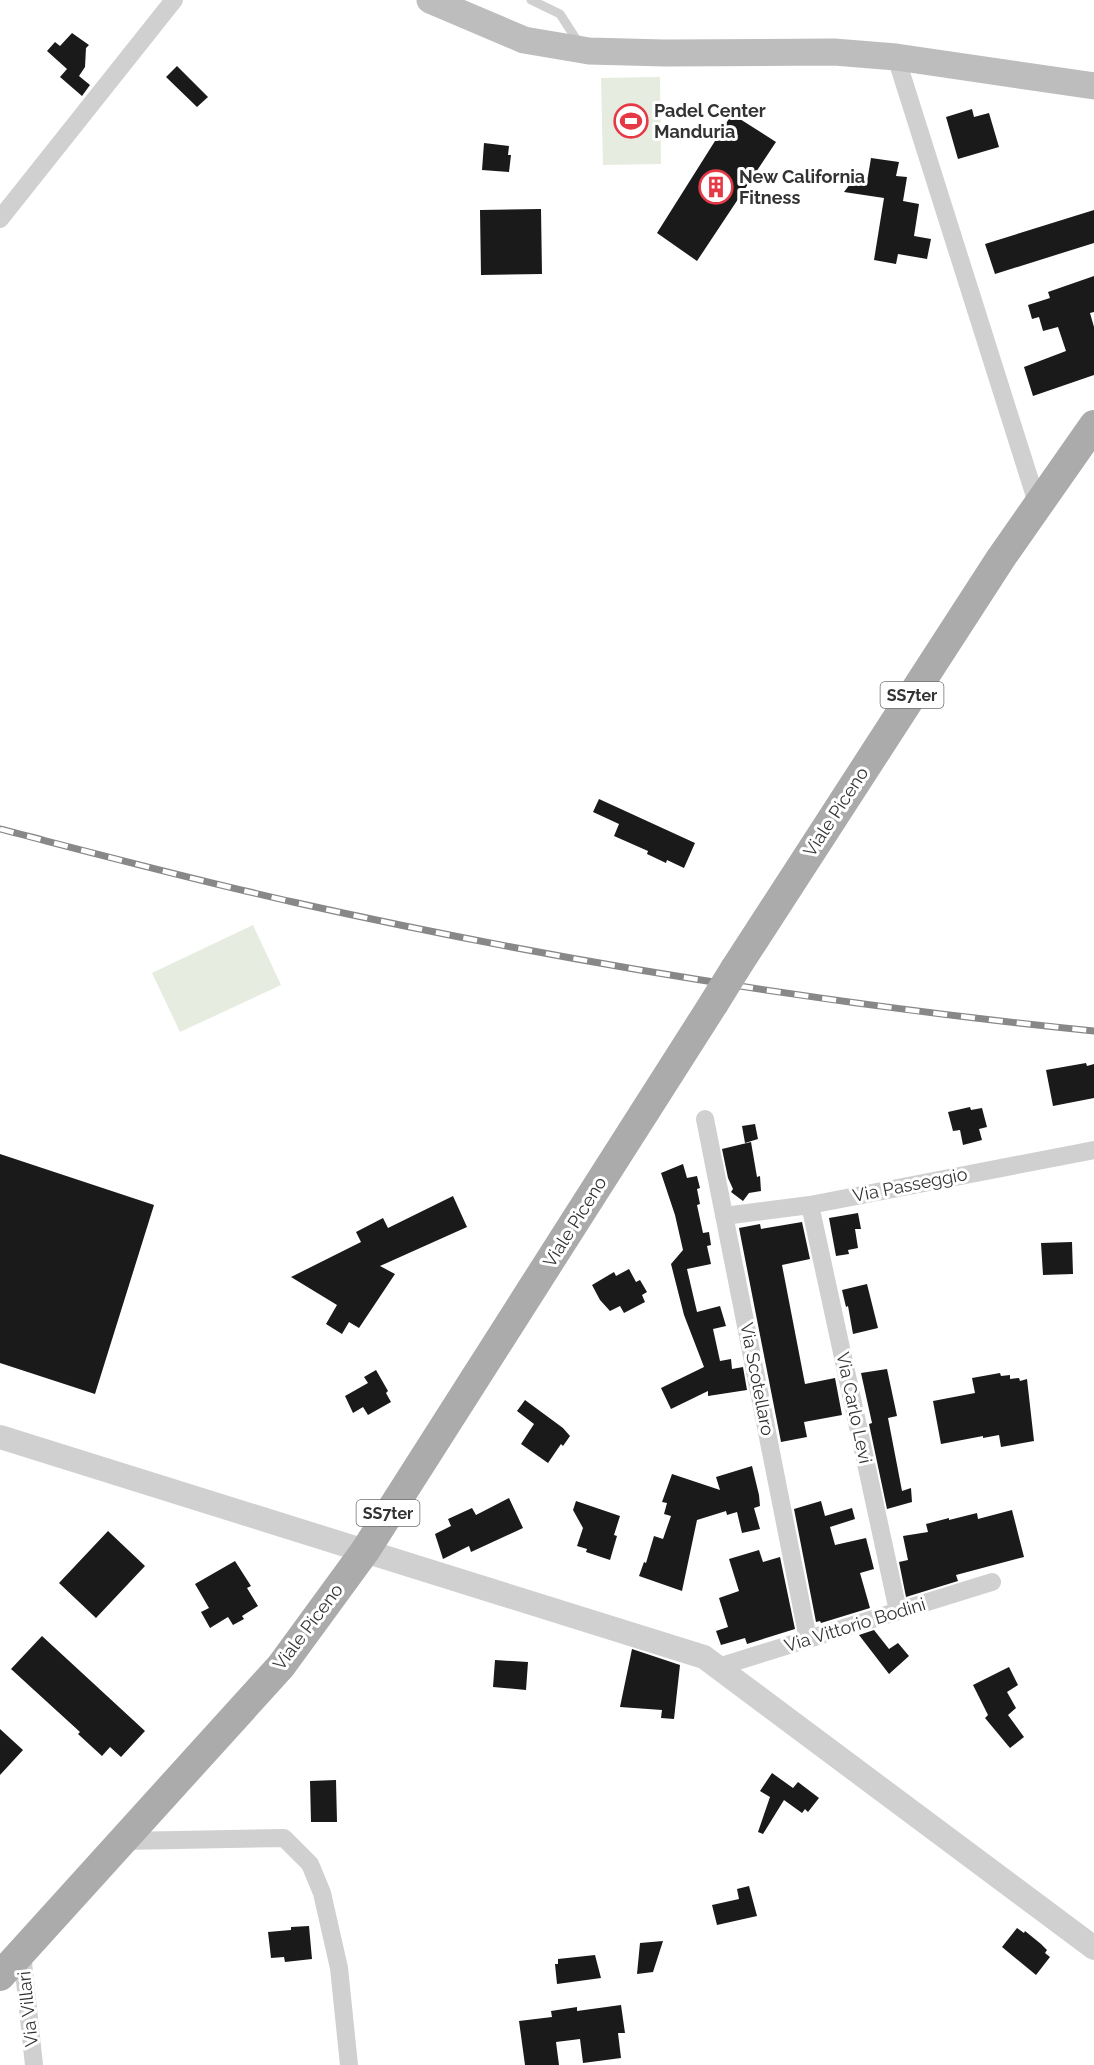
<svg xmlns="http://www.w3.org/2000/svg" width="1094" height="2065" font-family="Raleway,sans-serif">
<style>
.green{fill:#e6ecdf}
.building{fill:#1a1a1a}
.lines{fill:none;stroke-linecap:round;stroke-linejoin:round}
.service{stroke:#d0d0d0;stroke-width:9}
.minor{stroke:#d0d0d0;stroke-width:18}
.tertiary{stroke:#d0d0d0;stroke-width:24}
.secondary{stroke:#bdbdbd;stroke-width:27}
.primary{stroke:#ababab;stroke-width:30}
.rail-casing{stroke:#888;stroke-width:7}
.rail{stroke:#fff;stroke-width:4.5;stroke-dasharray:14;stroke-linecap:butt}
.primary-bridge{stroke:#ababab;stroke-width:30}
.labels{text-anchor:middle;stroke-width:6;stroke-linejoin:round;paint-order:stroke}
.shield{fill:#fff;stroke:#707070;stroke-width:1.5}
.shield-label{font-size:16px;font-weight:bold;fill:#333}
.poi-label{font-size:18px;font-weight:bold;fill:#333;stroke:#fff;text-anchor:start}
.street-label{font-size:18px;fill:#333;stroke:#fff}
</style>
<rect width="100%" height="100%" fill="#fff"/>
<path class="green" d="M660,77l1,87 -58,1 -2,-87z
M253,925l28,60 -101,47 -28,-59z"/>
<path class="building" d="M72,33l17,12 -3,3 -1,19 -6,9 11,9 -8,11 -22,-19 7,-8 -20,-18 8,-9 5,4z
M177,66l31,31 -11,10 -31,-30z
M972,109l2,8 15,-4 10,34 -41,12 -12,-42z
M732,114l44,28 -79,119 -40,-28z
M484,143l25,3 -1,9h3l-2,17 -27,-2z
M871,158l28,4 -3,14 11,1 -4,24 16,3 -5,32 17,3 -4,20 -29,-5 -2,10 -22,-4 10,-62 -40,-6 9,-12 14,2z
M541,209l1,65 -61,1 -1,-65z
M1094,210v33l-99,31 -10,-30z
M1094,276v36l-4,1 4,14v48l-61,21 -9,-29 42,-16 -8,-24 -15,4 -4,-14 -7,2 -4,-14 22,-7 -2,-6z
M599,799l96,44 -11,25 -17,-8 -1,3 -19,-9 1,-3 -34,-15 5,-12 -26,-12z
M1086,1063l1,3 7,-2v34l-41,8 -7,-36z
M970,1107l1,3 11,-2 5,19 -8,2 3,11 -19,5 -3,-15 -7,1 -5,-19z
M755,1124l3,15 -13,4 -3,-17z
M751,1142l6,35 3,-1 1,15 -12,2 -6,8 -12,-9 2,-3 -5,-11 -6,-29z
M0,1154l154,51 -59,189 -95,-31z
M683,1164l4,14 10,-2 3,12 -3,1 3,15 -3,1 6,28 6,-1 2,13 -4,1 4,18 -24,5 10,43 23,-6 6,20 -13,3 7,32 11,-2 1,10 11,-2 4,23 -39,6v-5l-37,18 -10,-21 43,-21 -20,-52 -13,-51 12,-14 -8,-35 -14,-42z
M453,1196l14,31 -87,39 15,8 -36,54 -10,-6 -7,12 -16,-10 11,-19 -46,-28 70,-35 -5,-10 27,-14 5,10z
M858,1213l3,16h-6l3,19 -10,2 1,4 -13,2 -7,-38z
M802,1222l8,37 -28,6 23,119 30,-6 7,37 -38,7 3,15 -26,5 -42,-214 21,-4 1,5z
M1072,1242l1,32 -30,1 -2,-32z
M629,1269l7,13 4,-2 7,12 -5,3 3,7 -21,11 -4,-7 -10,5 -10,-11 -8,-15 22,-13 2,4z
M867,1284l11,44 -25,6 -5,-28 -2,1 -4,-17z
M887,1369l10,47 -9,2 14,73 9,-3 1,14 -25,7 -18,-85 3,-1 -11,-50z
M376,1370l12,21 -2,2 5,9 -23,13 -5,-8 -10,6 -8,-17 23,-13 -4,-6z
M1000,1373l1,3 9,-1v4l9,-1 1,3 7,-2 7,62 -33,6 -2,-12 -16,3v-2l-42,8 -8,-43 42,-8 -3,-15z
M525,1400l38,28 7,8 -7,10 -2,-2 -13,19 -27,-19 13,-20 -17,-13z
M752,1466l7,29 1,11 -6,2 6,21 -18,4 -5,-21 -10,3 -1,-4 -29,9 -15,71 -43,-15 5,-14 2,1 8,-27 9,3 8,-23 -7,-2 3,-11 -5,-1 10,-28 48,16 -4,-13z
M509,1498l14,30 -52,24 -2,-6 -26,13 -8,-25 16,-8 -3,-7 24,-11 4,7z
M576,1501l44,15 -6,19 3,1 -7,24 -24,-8 1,-3 -10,-3 6,-18 -10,-18z
M821,1501l4,15 27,-8 3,11 -25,8 5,18 31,-7 8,31 -14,4 10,35 -49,15 -1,-2 -4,1 -22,-113z
M1012,1510l12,47 -68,18 2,6 -52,16 -7,-35 9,-2 -5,-24 25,-4 -2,-8 23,-6v2l28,-7 1,6z
M108,1531l37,35 -49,52 -37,-35z
M759,1550l4,12 17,-5 15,72 -48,15 -2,-6 -24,7 -5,-14 12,-4 -9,-29 20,-7 -10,-32z
M235,1561l16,25 -4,2 11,18 -16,10 2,3 -11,6 -5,-8 -18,11 -9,-16 8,-4 -14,-24z
M874,1630l15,19 9,-6 11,13 -20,18 -30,-39z
M42,1636l103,95 -24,26 -11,-10 -8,9 -24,-22 2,-2 -69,-63z
M632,1649l48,16 -6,54 -13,-1 1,-8 -42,-3z
M495,1660l33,2 -2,28 -33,-3z
M1009,1667l9,18 -11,7 9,16 -8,7 16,22 -14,11 -25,-30 3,-3 -15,-30z
M0,1729l23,21 -23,25z
M772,1773l21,15 5,-6 21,16 -11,14 -3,-3 -3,4 -18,-13 -21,34 -5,-2 12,-35 -10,-6z
M336,1780l1,42h-26l-1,-41z
M749,1886l8,30 -40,9 -5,-20 27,-6 -2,-10z
M309,1926l3,33 -27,3 -1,-5 -13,1 -3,-26 23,-2v-3z
M1017,1928l7,5 1,-2 16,13 6,6 -2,3 5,4 -14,18 -34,-28z
M663,1941l-10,31 -16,2 3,-31z
M595,1955l6,23 -44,6 -2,-20h3v-5z
M621,2005l4,28h-7l3,25 -38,5 -3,-24 -24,3 3,23h-34l-6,-44 33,-4 -1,-6 26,-4v4z"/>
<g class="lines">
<path class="service" d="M531,0l29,14 20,31"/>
<path class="minor" d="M896,57l142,449
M0,219l174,-219
M705,1119l103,520
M810,1205l88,406
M724,1216l86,-11 284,-55
M718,1667l274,-85
M124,1841l160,-3 26,26 12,29 17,75 10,97
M22,1953l12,112"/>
<path class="tertiary" d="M0,1437l704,220 390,291"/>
<path class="secondary" d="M430,0l94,40 65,11 76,2 169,-1 62,5 198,29"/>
<path class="primary" d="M735,969l266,-411 93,-133
M0,1976l281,-310 84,-115 349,-548"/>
<g class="rail-casing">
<path id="rail" d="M0,829c97,25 195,51 293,73 264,59 532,102 801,129"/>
</g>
<use href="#rail" class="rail"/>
<path class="primary-bridge" d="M714,1003l21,-34"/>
</g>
<defs>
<g id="stadium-ring" transform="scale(1.725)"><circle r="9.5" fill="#fff" stroke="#e63946" stroke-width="1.5"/><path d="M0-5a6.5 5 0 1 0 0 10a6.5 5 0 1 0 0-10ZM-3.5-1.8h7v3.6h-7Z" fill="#e63946"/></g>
<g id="building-ring" transform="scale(1.725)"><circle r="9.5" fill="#fff" stroke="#e63946" stroke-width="1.5"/><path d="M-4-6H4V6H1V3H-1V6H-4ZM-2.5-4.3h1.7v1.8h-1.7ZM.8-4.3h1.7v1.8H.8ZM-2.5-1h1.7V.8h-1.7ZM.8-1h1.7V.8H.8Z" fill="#e63946"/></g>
</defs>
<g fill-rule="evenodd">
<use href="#stadium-ring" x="631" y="121"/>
<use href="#building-ring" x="716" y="187"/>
</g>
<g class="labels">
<g class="shield">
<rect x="880.5" y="682" width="63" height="26" rx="4.5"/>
<rect x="356.5" y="1500" width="63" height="26" rx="4.5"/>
</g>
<g class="shield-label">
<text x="912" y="701">SS7ter</text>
<text x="388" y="1519">SS7ter</text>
</g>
<g class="poi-label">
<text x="654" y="117">Padel Center<tspan x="654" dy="21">Manduria</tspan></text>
<text x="739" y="183">New California<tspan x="739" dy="21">Fitness</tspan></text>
</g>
<g class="street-label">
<text transform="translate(836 812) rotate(-57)" y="6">Viale Piceno</text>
<text transform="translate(910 1185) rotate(-11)" y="6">Via Passeggio</text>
<text transform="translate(575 1222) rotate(-58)" y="6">Viale Piceno</text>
<text transform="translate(757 1379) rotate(79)" y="6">Via Scotellaro</text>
<text transform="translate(854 1408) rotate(78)" y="6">Via Carlo Levi</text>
<text transform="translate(855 1625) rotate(-17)" y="6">Via Vittorio Bodini</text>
<text transform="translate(308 1627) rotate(-53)" y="6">Viale Piceno</text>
<text transform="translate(28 2009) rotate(-96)" y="6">Via Villari</text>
</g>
</g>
</svg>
